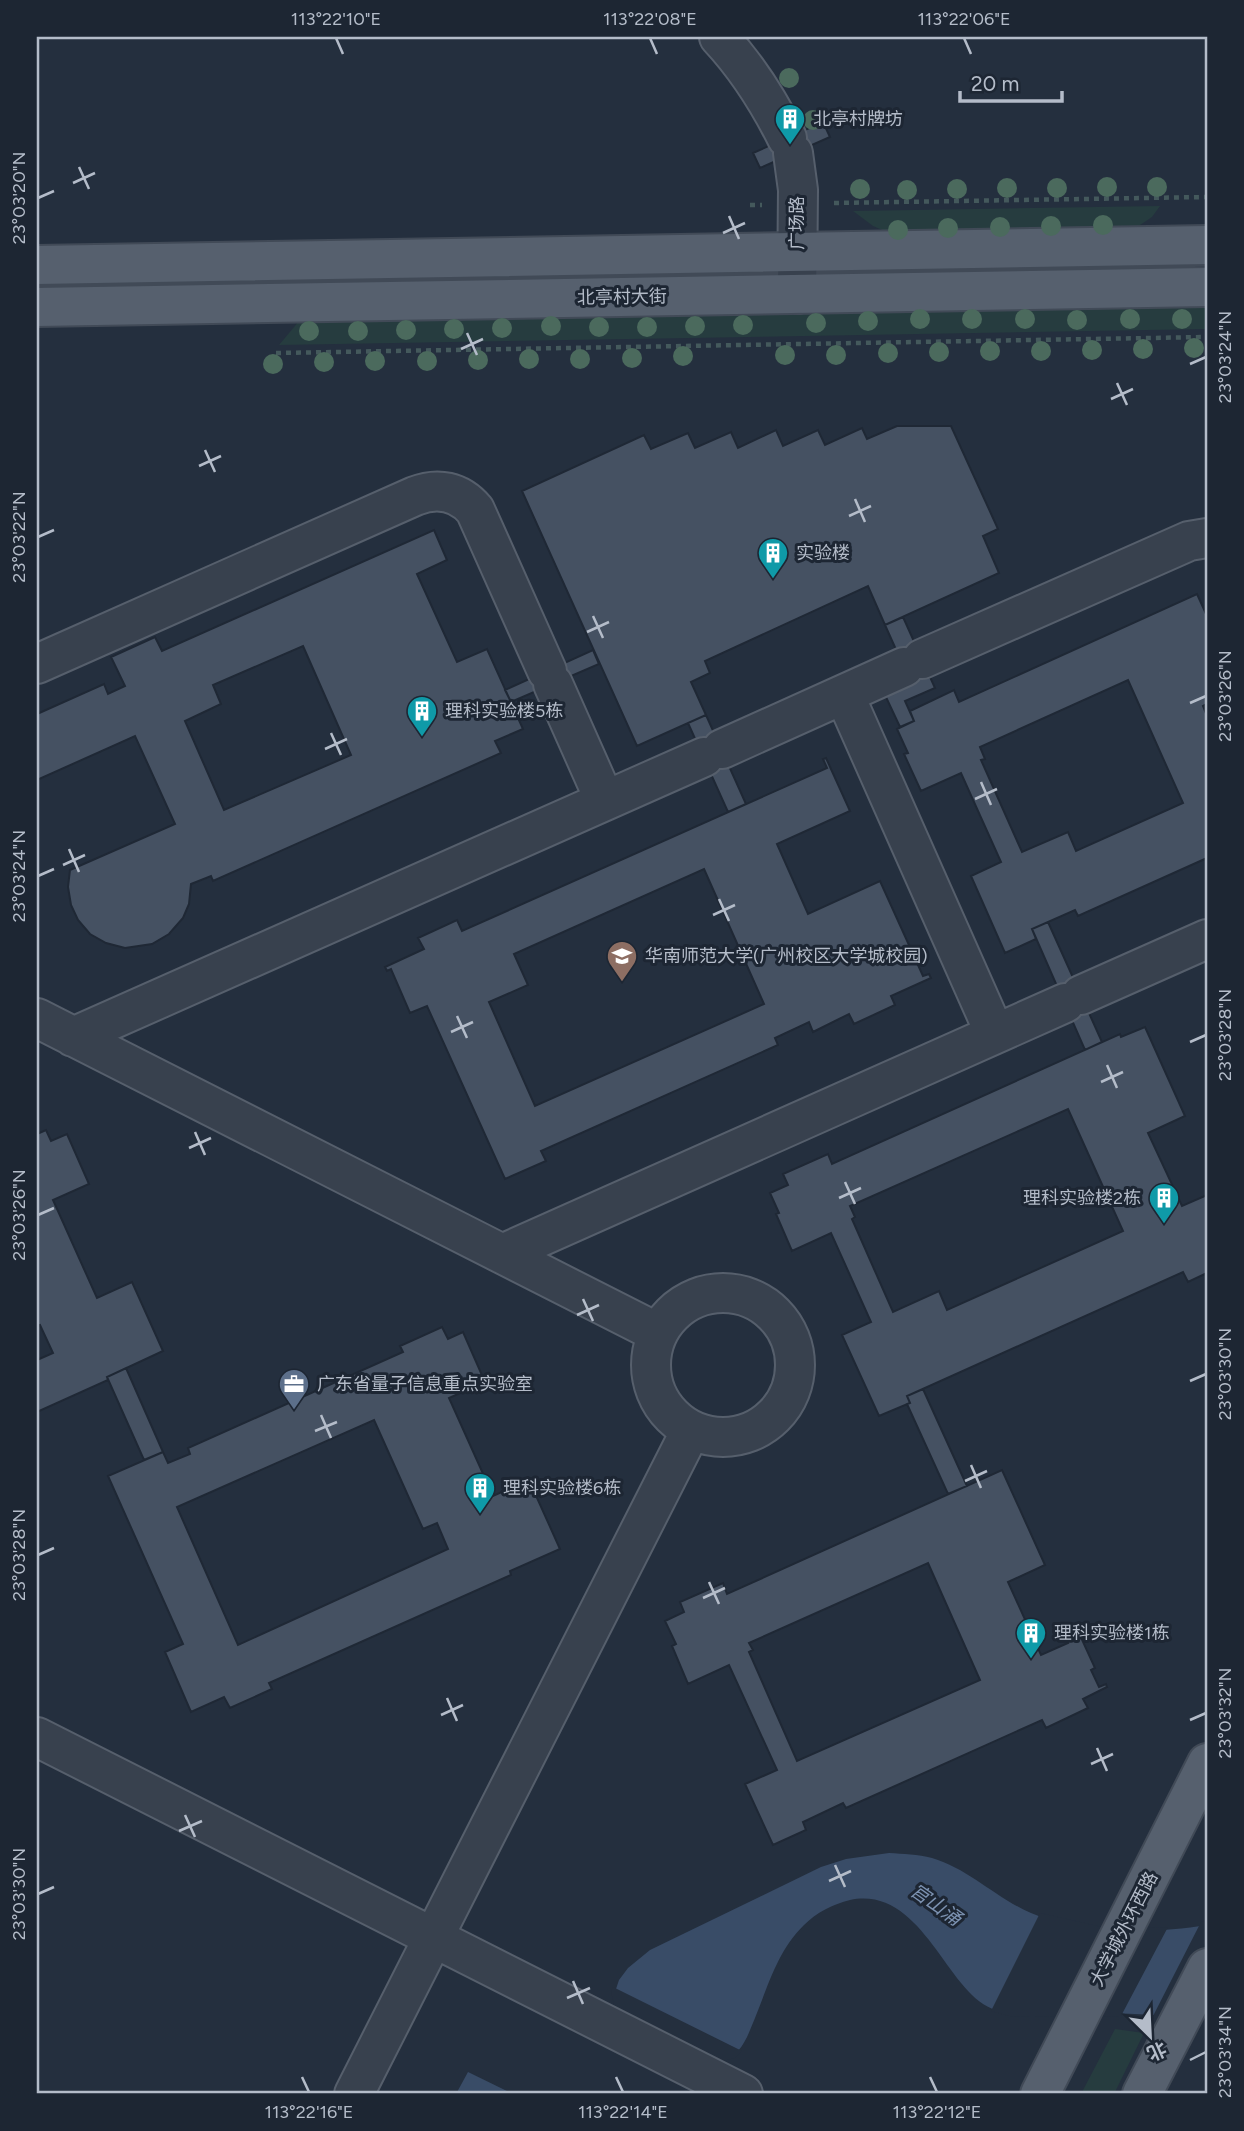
<svg xmlns="http://www.w3.org/2000/svg" width="1244" height="2131" font-family="Figtree,'Noto Sans SC',sans-serif">
<style>
.green{fill:#263c3f}
.water{fill:#394c67}
.pier{fill:#242f3e}
.building{fill:#455162;stroke:#1f2835;stroke-width:2;fill-rule:evenodd}
.lines{fill:none;stroke-linecap:round;stroke-linejoin:round}
.minor-casing{stroke:#565f6c;stroke-width:42}
.major-casing{stroke:#414a57;stroke-width:42}
.path{stroke:#44595c;stroke-width:4.5;stroke-dasharray:5 5;stroke-linecap:butt}
.minor{stroke:#38414e;stroke-width:38}
.major{stroke:#56606e;stroke-width:38}
.tree{fill:#4b6a5d}
.ticks{fill:none;stroke:#b4bcc9;stroke-width:2.5}
.labels{text-anchor:middle;stroke-width:6;stroke-linejoin:round;paint-order:stroke}
.poi-label{font-size:18px;fill:#b4bcc9;stroke:#1d2633;text-anchor:start}
.street-label{font-size:18px;fill:#b4bcc9;stroke:#1d2633}
.water-label{font-size:19px;font-style:italic;fill:#7c92b1;stroke:#1d2633}
.neatline{fill:none;stroke:#b4bcc9;stroke-width:2.5}
.ticks-label{font-size:18px;text-anchor:middle;fill:#b4bcc9}
</style>
<rect width="100%" height="100%" fill="#242f3e"/>
<path class="green" d="M1160,206l-8,11 -15,10 -250,5 -14,-6 -20,-15z
M1207,307v22l-928,16 21,-25z
M1115,2029l29,4 -30,61h-33z"/>
<path class="water" d="M889,1853c14,1 29,1 43,5 37,11 64,40 99,55 50,22 123,21 176,12l-25,92c-28,-2 -56,-4 -85,-4 -33,0 -69,5 -101,-3 -49,-13 -72,-125 -146,-110 -17,4 -34,13 -46,25 -26,25 -36,61 -49,93 -5,12 -9,24 -17,33l-123,-59 4,-12 9,-12 22,-18 171,-83 25,-8z
M468,2072l45,22h-57z"/>
<path class="pier" d="M1040,1913l62,14 24,2 42,-2 -47,89 -89,1 -23,-1 -18,-5z
M1207,1921v102l-55,-5 49,-96z
M613,1987l129,64 -7,7 -24,6 -96,-54 -4,-19z"/>
<path class="building" d="M823,122l7,15 -70,31 -7,-15z
M897,426h54l47,103 -15,7 16,37 -114,52 -17,-39 -163,75 5,12 -19,9 15,33 -69,31 -115,-255 122,-56 7,14 37,-16 7,15 36,-16 7,16 38,-18 7,16 35,-16 7,15 37,-17 5,11z
M434,530l13,30 -30,14 40,88 30,-13 36,80 -28,12 6,12 -288,128 -2,-5 -20,8 -2,20 -6,14 -14,16 -17,10 -27,4 -19,-5 -16,-9 -12,-14 -7,-15 -3,-18 2,-17 105,-46 -40,-88 -98,44v-66l67,-30 4,10 17,-8 -14,-29 44,-20 7,14zM303,646l48,109 -127,55 -39,-89 36,-17 -8,-19z
M1197,594l10,22v88l-4,2 4,10v142l-129,58 -3,-6 -43,19 4,10 -31,14 -34,-77 30,-14 -40,-89 -40,18 -17,-37 4,-1 -11,-24 17,-8 -4,-10 44,-21 5,12zM1128,680l55,123 -107,48 -8,-19 -46,20 -41,-92 4,-1 -5,-12z
M903,617l32,71 -30,13 9,20 -14,6 -15,-32 26,-12 -26,-58z
M593,650l6,14 -88,38 -6,-12z
M706,715l40,89 -18,8 -40,-89z
M826,758l24,53 -73,33 31,70 72,-33 43,95 6,-2 2,4 -40,18 4,9 -41,19 -5,-10 -36,18 -4,-10 -34,16 3,7 -237,106 5,10 -41,18 -78,-173 -17,7 -19,-44 -4,2 -2,-4 39,-18 -6,-11 39,-18 5,11 365,-163 -4,-9zM704,869l60,135 -229,102 -46,-104 39,-17 -14,-31z
M1048,922l54,120 -17,8 -53,-121z
M1145,1027l40,89 -37,17 34,73 25,-11v78l-19,9 -5,-10 -276,124 3,7 -31,13 -37,-81 29,-13 -40,-89 -39,18 -16,-37 3,-1 -9,-20 18,-8 -5,-11 45,-20 4,10 288,-130 1,3zM1068,1109l55,122 -176,79 -8,-19 -46,21 -41,-93 3,-2 -5,-11z
M46,1130l5,11 16,-7 22,50 -36,16 44,98 35,-16 31,69 -56,26 1,3 -71,32v-52l16,-7 -13,-28 -3,1v-192z
M442,1327l6,12 15,-7 22,50 -36,16 44,98 36,-16 31,69 -50,22 1,4 -242,108 3,6 -42,19 -6,-11 -33,15 -26,-60 18,-8 -75,-168 55,-24 5,11 22,-9 -2,-6 215,-96 -3,-6zM374,1420l49,109 14,-6 11,26 -210,96 -61,-138z
M126,1368l37,84 -19,8 -37,-83z
M923,1389l44,97 -19,8 -41,-90 3,-1 -3,-7z
M1002,1470l43,95 -37,17 33,73 27,-12 -2,-4 13,-6 16,35 -4,2 8,17 7,-3 1,3 -24,12 5,9 -42,20 -4,-8 -196,88 -3,-5 -40,19 3,8 -33,15 -28,-61 32,-14 -48,-105 -41,19 -16,-38 4,-2 -11,-23 19,-9 -4,-10 43,-19 4,11zM928,1563l52,117 -183,81 -48,-109 4,-2 -4,-7z"/>
<g class="lines">
<g class="minor-casing">
<path id="minor" d="M719,37c28,30 50,65 68,101
M793,153l5,37 -1,104
M922,659l267,-118 18,-3
M37,664l378,-168c23,-9 44,-5 60,14l72,161
M553,684l52,117
M844,694l151,340
M722,749l182,-82
M1081,995l126,-56
M37,1018l621,315
M73,1037l631,-280
M502,1254l563,-251
M651 1365a72 72 0 1 1 144 0a72 72 0 1 1-144 0Z
M37,1737l706,357
M354,2094l337,-664"/>
</g>
<g class="major-casing">
<path id="major" d="M37,265l1170,-20
M37,307l1170,-20
M1040,2094l167,-331
M1142,2094l65,-126"/>
</g>
<path class="path" d="M834,203l373,-6
M750,205h12
M276,353l931,-16"/>
<use href="#minor" class="minor"/>
<use href="#major" class="major"/>
</g>
<g class="tree">
<circle cx="789" cy="78" r="10"/>
<circle cx="813" cy="120" r="10"/>
<circle cx="1107" cy="187" r="10"/>
<circle cx="1157" cy="187" r="10"/>
<circle cx="1007" cy="188" r="10"/>
<circle cx="1057" cy="188" r="10"/>
<circle cx="860" cy="189" r="10"/>
<circle cx="957" cy="189" r="10"/>
<circle cx="907" cy="190" r="10"/>
<circle cx="1103" cy="225" r="10"/>
<circle cx="1051" cy="226" r="10"/>
<circle cx="1000" cy="227" r="10"/>
<circle cx="948" cy="228" r="10"/>
<circle cx="898" cy="230" r="10"/>
<circle cx="920" cy="319" r="10"/>
<circle cx="972" cy="319" r="10"/>
<circle cx="1025" cy="319" r="10"/>
<circle cx="1130" cy="319" r="10"/>
<circle cx="1182" cy="319" r="10"/>
<circle cx="1077" cy="320" r="10"/>
<circle cx="868" cy="321" r="10"/>
<circle cx="816" cy="323" r="10"/>
<circle cx="743" cy="325" r="10"/>
<circle cx="551" cy="326" r="10"/>
<circle cx="695" cy="326" r="10"/>
<circle cx="599" cy="327" r="10"/>
<circle cx="647" cy="327" r="10"/>
<circle cx="502" cy="328" r="10"/>
<circle cx="454" cy="329" r="10"/>
<circle cx="406" cy="330" r="10"/>
<circle cx="309" cy="331" r="10"/>
<circle cx="358" cy="331" r="10"/>
<circle cx="1194" cy="348" r="10"/>
<circle cx="1143" cy="349" r="10"/>
<circle cx="1092" cy="350" r="10"/>
<circle cx="990" cy="351" r="10"/>
<circle cx="1041" cy="351" r="10"/>
<circle cx="939" cy="352" r="10"/>
<circle cx="888" cy="353" r="10"/>
<circle cx="785" cy="355" r="10"/>
<circle cx="836" cy="355" r="10"/>
<circle cx="683" cy="356" r="10"/>
<circle cx="632" cy="358" r="10"/>
<circle cx="529" cy="359" r="10"/>
<circle cx="580" cy="359" r="10"/>
<circle cx="478" cy="360" r="10"/>
<circle cx="375" cy="361" r="10"/>
<circle cx="427" cy="361" r="10"/>
<circle cx="324" cy="362" r="10"/>
<circle cx="273" cy="364" r="10"/>
</g>
<path class="ticks" d="M336,38l7,16M650,38l7,16M964,38l7,16M79,167l10,22M73,183l22,-10M38,198l16,-7M729,216l10,23M723,233l22,-10M467,333l10,22M461,349l22,-10M1190,364l16,-7M1117,383l10,22M1111,399l22,-10M205,450l10,22M199,466l22,-10M855,499l10,23M849,516l22,-10M38,537l16,-7M593,616l10,22M587,632l22,-10M1190,703l16,-7M331,733l10,22M325,749l22,-10M981,782l10,23M975,799l22,-10M69,849l10,23M63,865l22,-10M38,876l16,-7M719,899l10,22M713,915l22,-10M457,1016l10,22M451,1032l22,-10M1190,1042l16,-7M1107,1065l10,23M1101,1082l22,-10M195,1132l10,23M189,1148l22,-10M845,1182l10,22M839,1198l22,-10M38,1215l16,-7M583,1299l10,22M577,1315l22,-10M1190,1381l16,-7M321,1415l10,23M315,1431l22,-9M971,1465l10,23M965,1481l22,-10M38,1555l16,-7M709,1582l10,22M703,1598l22,-10M447,1698l10,23M441,1715l22,-10M1190,1720l16,-7M1097,1748l10,23M1091,1764l22,-10M185,1815l10,22M179,1831l23,-10M835,1865l10,22M829,1881l22,-10M38,1894l16,-7M573,1981l10,23M567,1998l23,-10M1190,2060l16,-8M302,2077l7,15M616,2077l7,15M930,2077l7,15"/>
<defs>
<g id="building-pin" transform="scale(1.575)"><path d="M0 17L-7.5 6A9.5 9.5 0 1 1 7.5 6Z" fill="#0f9aa8" stroke="#1d2633"/><path d="M-4-6H4V6H1V3H-1V6H-4ZM-2.5-4.3h1.7v1.8h-1.7ZM.8-4.3h1.7v1.8H.8ZM-2.5-1h1.7V.8h-1.7ZM.8-1h1.7V.8H.8Z" fill="#fff"/></g>
<g id="university-pin" transform="scale(1.575)"><path d="M0 17L-7.5 6A9.5 9.5 0 1 1 7.5 6Z" fill="#8d6e63" stroke="#1d2633"/><path d="M0-5L7-2L0 1L-7-2ZM-4 1L0 2.5L4 1V4Q0 6-4 4Z" fill="#fff"/></g>
<g id="office-pin" transform="scale(1.575)"><path d="M0 17L-7.5 6A9.5 9.5 0 1 1 7.5 6Z" fill="#5c6f8a" stroke="#1d2633"/><path d="M-6-3h4V-5.5h4V-3h4V5H-6ZM-1-4.5V-3h2v-1.5ZM-6 0V1H6V0Z" fill="#fff"/></g>
</defs>
<g fill-rule="evenodd">
<use href="#building-pin" x="790" y="119"/>
<use href="#building-pin" x="773" y="553"/>
<use href="#building-pin" x="422" y="711"/>
<use href="#university-pin" x="622" y="956"/>
<use href="#building-pin" x="1164" y="1198"/>
<use href="#office-pin" x="294" y="1384"/>
<use href="#building-pin" x="480" y="1488"/>
<use href="#building-pin" x="1031" y="1633"/>
</g>
<g class="labels">
<g class="poi-label">
<text x="813" y="125">北亭村牌坊</text>
<text x="796" y="559">实验楼</text>
<text x="445" y="717">理科实验楼5栋</text>
<text x="645" y="962">华南师范大学(广州校区大学城校园)</text>
<text x="1141" y="1204" text-anchor="end">理科实验楼2栋</text>
<text x="317" y="1390">广东省量子信息重点实验室</text>
<text x="503" y="1494">理科实验楼6栋</text>
<text x="1054" y="1639">理科实验楼1栋</text>
</g>
<g class="street-label">
<text transform="translate(797 223) rotate(-90)" y="6">广场路</text>
<text transform="translate(622 297) rotate(-1)" y="6">北亭村大街</text>
<text transform="translate(1124 1929) rotate(-63)" y="6">大学城外环西路</text>
</g>
<g class="water-label">
<text transform="translate(936 1904) rotate(35)" y="7">官山涌</text>
</g>
</g>
<rect width="1244" height="2131" fill="none" stroke="#1d2633" stroke-width="77"/>
<g transform="translate(1150 2036) rotate(156)" stroke="#1d2633" stroke-width="5" paint-order="stroke">
<path d="M0-5L12 26L0 18L-12 26Z" fill="#b4bcc9"/>
<text y="-10" font-size="19" font-weight="bold" text-anchor="middle" fill="#b4bcc9">北</text>
</g>
<path d="M960 91v10h102v-10" fill="none" stroke="#b4bcc9" stroke-width="3.5"/>
<text x="971" y="91" font-size="21" fill="#b4bcc9" stroke="#1d2633" stroke-width="5" paint-order="stroke">20 m</text>
<rect x="38" y="38" width="1168" height="2054" class="neatline"/>
<g class="ticks-label">
<text x="336" y="25">113°22'10"E</text>
<text x="650" y="25">113°22'08"E</text>
<text x="964" y="25">113°22'06"E</text>
<text transform="translate(19 198) rotate(-90)" y="6">23°03'20"N</text>
<text transform="translate(1225 357) rotate(-90)" y="6">23°03'24"N</text>
<text transform="translate(19 537) rotate(-90)" y="6">23°03'22"N</text>
<text transform="translate(1225 696) rotate(-90)" y="6">23°03'26"N</text>
<text transform="translate(19 876) rotate(-90)" y="6">23°03'24"N</text>
<text transform="translate(1225 1035) rotate(-90)" y="6">23°03'28"N</text>
<text transform="translate(19 1215) rotate(-90)" y="6">23°03'26"N</text>
<text transform="translate(1225 1374) rotate(-90)" y="6">23°03'30"N</text>
<text transform="translate(19 1555) rotate(-90)" y="6">23°03'28"N</text>
<text transform="translate(1225 1713) rotate(-90)" y="6">23°03'32"N</text>
<text transform="translate(19 1894) rotate(-90)" y="6">23°03'30"N</text>
<text transform="translate(1225 2052) rotate(-90)" y="6">23°03'34"N</text>
<text x="309" y="2118">113°22'16"E</text>
<text x="623" y="2118">113°22'14"E</text>
<text x="937" y="2118">113°22'12"E</text>
</g>
</svg>
